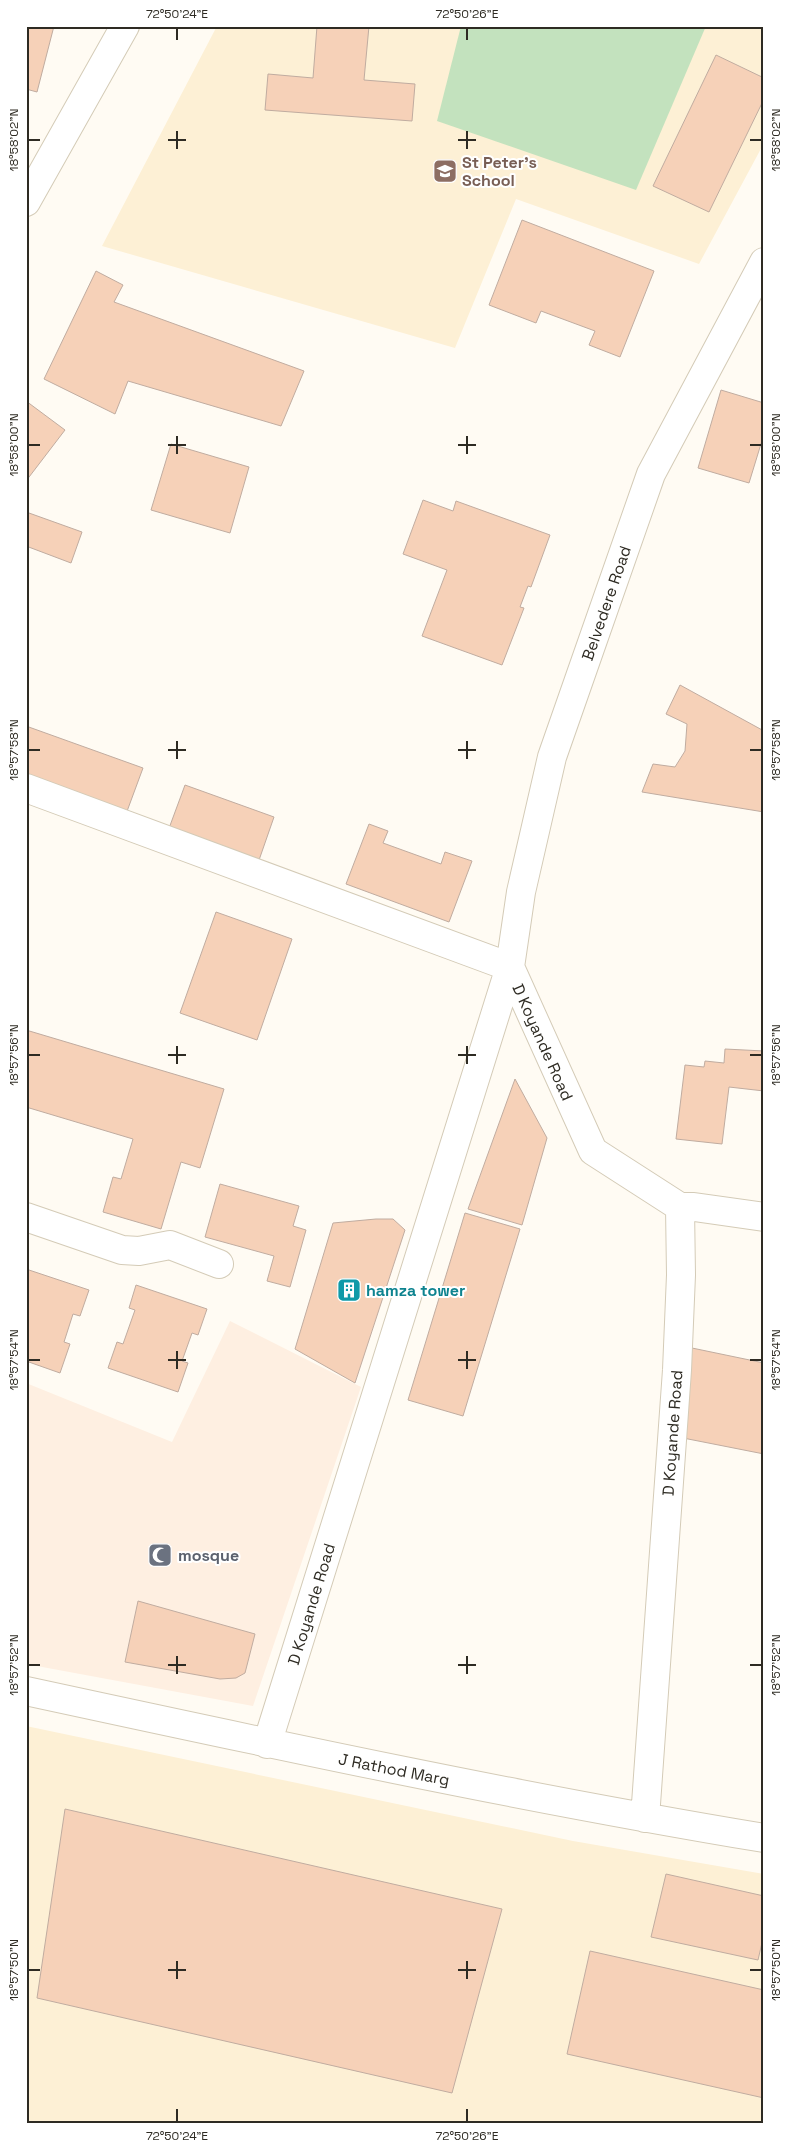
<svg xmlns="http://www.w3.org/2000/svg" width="790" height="2149" font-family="'Space Grotesk',sans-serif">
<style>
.industrial{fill:#feefe1}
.built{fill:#fdf0d5}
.green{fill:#c3e2be}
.building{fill:#f6d1b8;stroke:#c0aca0}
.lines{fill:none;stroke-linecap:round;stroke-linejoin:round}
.minor-casing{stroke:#d4cbb7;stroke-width:30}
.minor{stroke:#fff;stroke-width:28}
.ticks{fill:none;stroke:#2e2b23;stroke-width:2}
.labels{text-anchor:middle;stroke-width:4;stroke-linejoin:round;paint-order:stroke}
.education-label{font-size:16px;font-weight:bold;fill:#785e54;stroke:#fff;text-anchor:start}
.street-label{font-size:16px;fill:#2e2b23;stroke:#fff}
.culture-label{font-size:16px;font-weight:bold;fill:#0d838f;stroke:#fff;text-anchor:start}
.worship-label{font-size:16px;font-weight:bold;fill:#5b616d;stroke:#fff;text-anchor:start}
.neatline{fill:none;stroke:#2e2b23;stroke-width:2}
.ticks-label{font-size:12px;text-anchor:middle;fill:#2e2b23}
</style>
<rect width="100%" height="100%" fill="#fffbf3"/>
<path class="industrial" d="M230,1321l131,66 -108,319 -227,-42v-281l146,59z"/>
<path class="built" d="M217,26h547v117l-65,121 -183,-65 -61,149 -353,-102z
M26,1726l547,115 191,33v249h-738z"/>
<path class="green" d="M461,26h245l-70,164 -199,-69z"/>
<path class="building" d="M26,26h28l-17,66 -11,-3z
M317,26h52l-5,54 51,4 -3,37 -147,-11 3,-36 45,4z
M716,55l48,23v21l-55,113 -56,-26z
M522,220l132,51 -34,86 -31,-12 6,-14 -54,-20 -5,12 -47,-18z
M96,271l27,14 -9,17 190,69 -23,55 -153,-45 -13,33 -71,-35z
M721,390l43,13v31l-15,49 -51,-15z
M26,401l39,29 -39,51z
M171,444l78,23 -19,66 -79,-23z
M423,500l30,11 3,-10 94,34 -19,52 -3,-1 -8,21 4,1 -22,57 -80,-29 25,-66 -44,-16z
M29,513l53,19 -11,31 -45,-17v-26z
M680,685l84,46v81l-122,-20 11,-28 22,3 10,-16 2,-27 -21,-10z
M26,726l117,42 -17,46 -100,-39 2,-5h-2z
M185,785l89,32 -16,46 -90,-32z
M369,824l19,7 -5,12 58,21 4,-12 27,9 -23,61 -103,-38z
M216,912l76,27 -35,101 -77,-27z
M26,1030l198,59 -24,79 -19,-6 -20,67 -58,-17 10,-35 8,2 12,-40 -107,-32z
M725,1049l39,2v40l-35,-4 -7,57 -46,-5 9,-74 19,2 1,-6 19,2z
M515,1079l32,59 -25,87 -54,-16z
M220,1184l79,22 -6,20 13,4 -16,57 -23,-6 7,-25 -69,-19z
M465,1213l55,16 -57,187 -55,-16z
M376,1219h17l12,11 -50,153 -60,-34 38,-126z
M26,1269l63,21 -9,26 -7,-2 -9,28 6,2 -10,29 -34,-12z
M136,1285l71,24 -9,26 -6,-2 -10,28 6,2 -10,29 -70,-24 9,-26 6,2 12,-34 -6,-2z
M692,1348l72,15v91l-86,-17z
M138,1601l117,33 -10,39 -9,5 -16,1 -95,-17z
M65,1809l437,100 -50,184 -415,-95z
M666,1874l98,22v38l-6,26 -107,-23z
M590,1951l174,39v108l-197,-44z"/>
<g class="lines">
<g class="minor-casing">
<path id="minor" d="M26,202l99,-176
M26,788l484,179
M510,967l83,184 87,56
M680,1207h14l70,10
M26,1217l96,33 17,1 31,-6 49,19
M26,1691c245,53 491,106 738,147
M267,1744l243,-777 11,-75 31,-135 99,-283 113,-212
M645,1818l32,-448 4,-95 -1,-68"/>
</g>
<use href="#minor" class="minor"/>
</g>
<path class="ticks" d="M177,28v12M467,28v12M177,131v18M467,131v18M28,140h12M168,140h18M458,140h18M750,140h12M177,436v18M467,436v18M28,445h12M168,445h18M458,445h18M750,445h12M177,741v18M467,741v18M28,750h12M168,750h18M458,750h18M750,750h12M177,1046v18M467,1046v18M28,1055h12M168,1055h18M458,1055h18M750,1055h12M177,1351v18M467,1351v18M28,1360h12M168,1360h18M458,1360h18M750,1360h12M177,1656v18M467,1656v18M28,1665h12M168,1665h18M458,1665h18M750,1665h12M177,1961v18M467,1961v18M28,1970h12M168,1970h18M458,1970h18M750,1970h12M177,2109v13M467,2109v13"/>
<defs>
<g id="school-square" transform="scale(1.25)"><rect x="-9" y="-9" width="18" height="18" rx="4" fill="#8d6e63" stroke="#fff"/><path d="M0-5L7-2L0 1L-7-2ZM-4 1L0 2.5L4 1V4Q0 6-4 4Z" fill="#fff"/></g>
<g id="building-square" transform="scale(1.25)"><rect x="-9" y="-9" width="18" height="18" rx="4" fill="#0f9aa8" stroke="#fff"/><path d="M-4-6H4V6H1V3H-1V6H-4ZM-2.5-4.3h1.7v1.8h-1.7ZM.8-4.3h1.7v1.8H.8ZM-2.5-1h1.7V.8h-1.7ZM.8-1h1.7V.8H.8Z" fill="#fff"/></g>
<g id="mosque-square" transform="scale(1.25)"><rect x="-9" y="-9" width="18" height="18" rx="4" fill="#6b7280" stroke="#fff"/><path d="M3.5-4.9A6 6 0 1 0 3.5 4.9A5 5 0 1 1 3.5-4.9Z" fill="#fff"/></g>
</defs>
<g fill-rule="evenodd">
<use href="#school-square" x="445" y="171"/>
<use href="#building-square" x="349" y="1290"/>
<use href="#mosque-square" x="160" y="1555"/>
</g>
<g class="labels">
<g class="education-label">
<text x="462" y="168">St Peter's<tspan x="462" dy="18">School</tspan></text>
</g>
<g class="street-label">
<text transform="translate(606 603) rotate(-71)" y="6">Belvedere Road</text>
<text transform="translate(543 1042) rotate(66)" y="6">D Koyande Road</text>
<text transform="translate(672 1433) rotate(-86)" y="6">D Koyande Road</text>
<text transform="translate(311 1604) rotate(-73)" y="6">D Koyande Road</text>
<text transform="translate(394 1769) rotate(11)" y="6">J Rathod Marg</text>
</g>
<g class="culture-label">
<text x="366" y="1296">hamza tower</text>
</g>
<g class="worship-label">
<text x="178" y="1561">mosque</text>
</g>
</g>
<rect width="790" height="2149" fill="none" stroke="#ffffff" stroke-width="55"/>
<rect x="28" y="28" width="734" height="2094" class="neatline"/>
<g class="ticks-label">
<text x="177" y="18">72°50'24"E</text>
<text x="467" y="18">72°50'26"E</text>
<text transform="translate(14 140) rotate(-90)" y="4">18°58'02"N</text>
<text transform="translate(776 140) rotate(-90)" y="4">18°58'02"N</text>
<text transform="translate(14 445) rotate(-90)" y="4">18°58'00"N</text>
<text transform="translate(776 445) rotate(-90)" y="4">18°58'00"N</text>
<text transform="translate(14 750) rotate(-90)" y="4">18°57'58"N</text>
<text transform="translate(776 750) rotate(-90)" y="4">18°57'58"N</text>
<text transform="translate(14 1055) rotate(-90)" y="4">18°57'56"N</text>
<text transform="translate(776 1055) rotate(-90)" y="4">18°57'56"N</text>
<text transform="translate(14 1360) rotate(-90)" y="4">18°57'54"N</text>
<text transform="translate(776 1360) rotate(-90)" y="4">18°57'54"N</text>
<text transform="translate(14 1665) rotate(-90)" y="4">18°57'52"N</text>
<text transform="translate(776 1665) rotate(-90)" y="4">18°57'52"N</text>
<text transform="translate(14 1970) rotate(-90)" y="4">18°57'50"N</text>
<text transform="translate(776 1970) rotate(-90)" y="4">18°57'50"N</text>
<text x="177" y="2140">72°50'24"E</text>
<text x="467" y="2140">72°50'26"E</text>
</g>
</svg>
